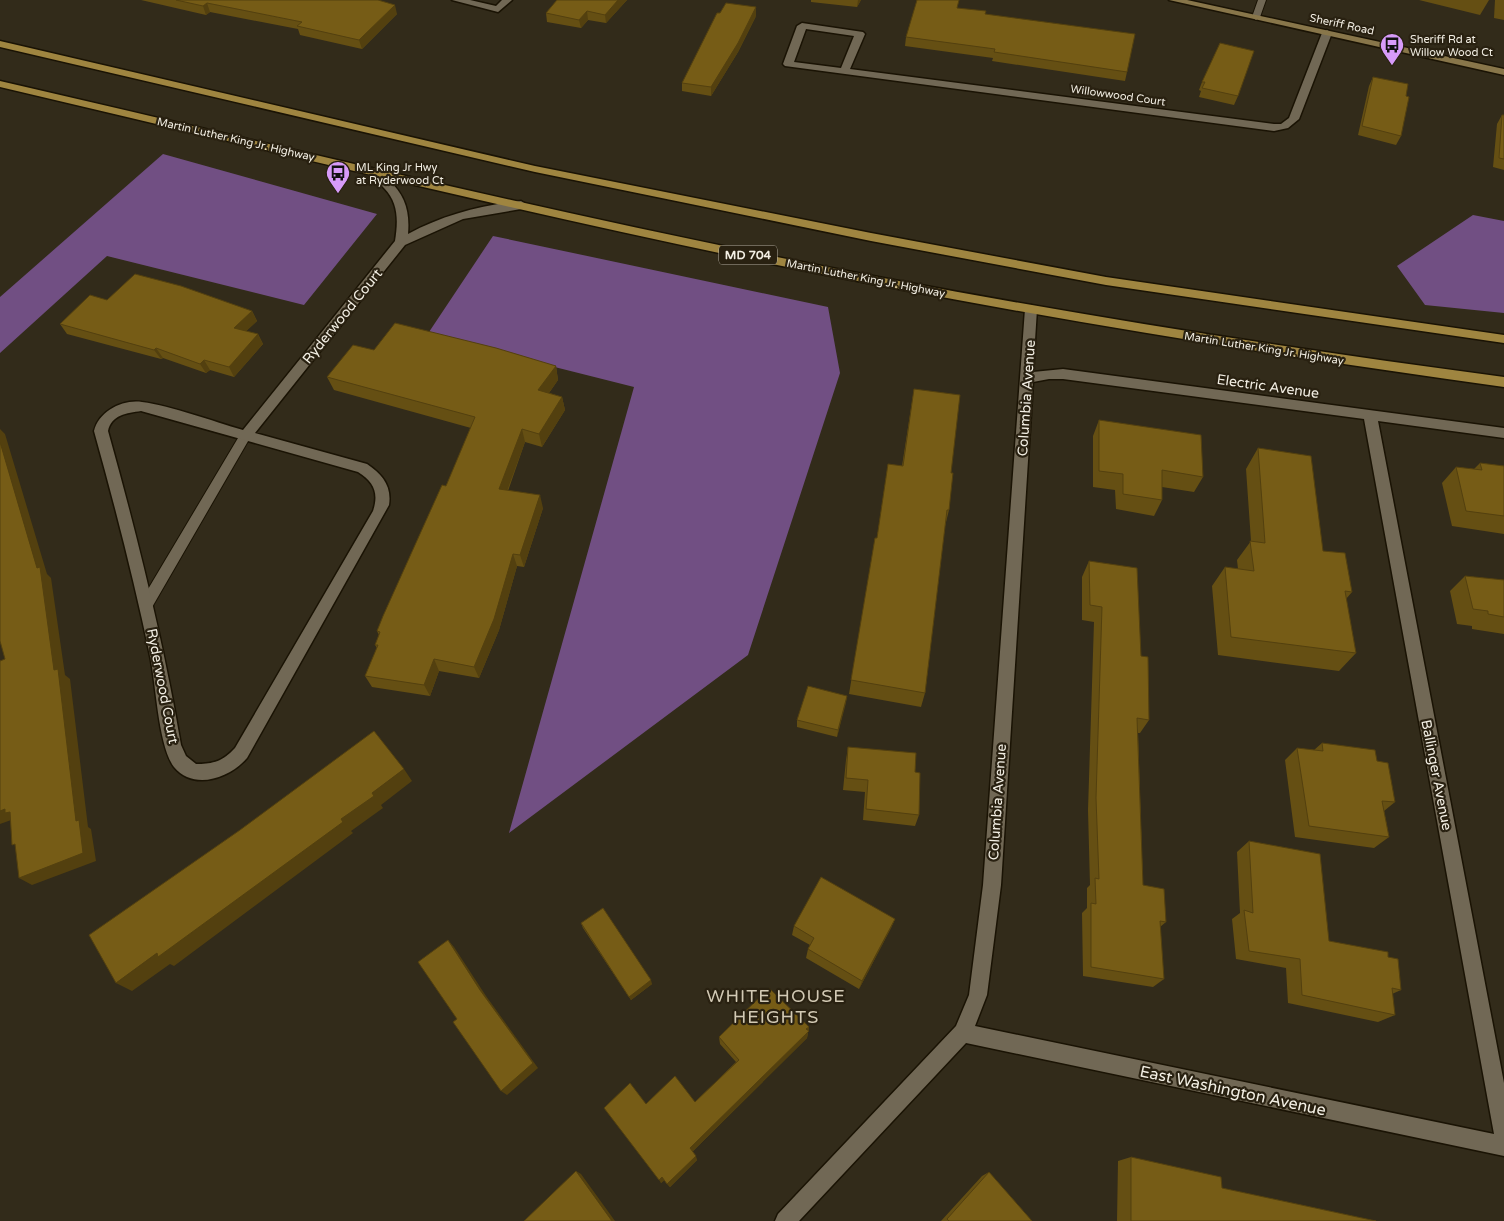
<svg xmlns="http://www.w3.org/2000/svg" width="1504" height="1221" font-family="'Varela Round',sans-serif">
<style>
.forest{fill:#714f83}
.lines{fill:none;stroke-linecap:round;stroke-linejoin:round}
.lane-casing{stroke:#1a1304;stroke-width:2}
.street-casing{stroke:#1a1304;stroke-width:3}
.secondary-casing{stroke:#1a1304;stroke-width:3}
.primary-casing{stroke:#1a1304;stroke-width:3}
.lane{fill:#716855;fill-rule:evenodd}
.street{fill:#716855;fill-rule:evenodd}
.secondary{fill:#88764a;fill-rule:evenodd}
.primary{fill:#9f8540;fill-rule:evenodd}
.wall{fill:#654f13}
.shaded-wall{fill:#53400f}
.building{fill:#765c16;stroke:#53400f}
.labels{text-anchor:middle;stroke-width:4.5;stroke-linejoin:round;paint-order:stroke}
.far-street-label{font-size:11px;fill:#f3efe4;stroke:#292111}
.far-poi-label{font-size:11px;fill:#f3efe4;stroke:#292111;text-anchor:start}
.shield{fill:#292111;stroke:#b6b1a5;stroke-width:1}
.shield-label{font-size:12px;font-weight:bold;fill:#f3efe4}
.street-label{font-size:14px;fill:#f3efe4;stroke:#292111}
.near-street-label{font-size:16px;fill:#f3efe4;stroke:#292111}
.near-neighbourhood-label{font-size:18px;letter-spacing:1px;fill:#d2c9b4;stroke:#292111}
</style>
<rect width="100%" height="100%" fill="#322b1a"/>
<path class="forest" d="M163,154l214,60 -73,91 -197,-49 -107,97v-56z
M1473,215l31,6v92l-79,-8 -28,-39z
M493,236l335,71 12,66 -92,282 -239,178 125,-446 -207,-52z"/>
<g class="lines">
<g class="lane-casing">
<path id="lane" d="M1258,0h8l-6,17 -4,3 -4,-3z
M245,431l6,5 -100,173h-10l-2,-4 2,-4 100,-168z"/>
</g>
<g class="street-casing">
<path id="street" d="M452,0h18l26,6 6,-6h10l-14,12z
M802,23l61,9 2,2 -15,35 424,55h7l8,-6 33,-85 5,-3 5,3 -33,86 -11,9 -14,3 -489,-65 -2,-2 14,-38zM806,29l48,7 -13,32 -47,-6z
M372,168c6,1 11,7 16,11 17,16 22,32 20,55 35,-19 73,-29 113,-33l6,4 -6,4 -58,10 -58,26 -150,188 112,31c15,10 25,22 22,41l-142,253c-17,20 -53,33 -73,9 -16,-21 -18,-84 -24,-111 -16,-76 -35,-150 -56,-225 5,-20 29,-32 48,-29 30,4 70,19 101,28l152,-189c3,-19 4,-38 -11,-53 -5,-6 -12,-11 -17,-17zM141,411l217,61c16,10 21,21 15,39l-138,237c-12,13 -21,16 -39,16l-10,-8 -5,-11c-18,-106 -44,-210 -73,-314 3,-16 19,-18 33,-20z
M1031,305l6,4 -4,63 30,-3 441,59v10l-126,-17 126,662v73l-538,-113 -167,178h-24l3,-7 178,-188 13,-31 14,-110 42,-576zM1049,379h14l301,40 130,715 -519,-108 12,-31 14,-110 32,-503z"/>
</g>
<g class="secondary-casing">
<path id="secondary" d="M1169,0h18l317,69v6z"/>
</g>
<g class="primary-casing">
<path id="primary" d="M0,41l535,125 336,67 235,44 398,58v8l-398,-58 -235,-44 -336,-69 -535,-125z
M0,81c255,59 510,122 767,174 244,50 490,89 737,122v10c-247,-34 -493,-74 -737,-124 -257,-53 -512,-116 -767,-176z"/>
</g>
<use href="#lane" class="lane"/>
<use href="#street" class="street"/>
<use href="#secondary" class="secondary"/>
<use href="#primary" class="primary"/>
</g>
<path class="wall" d="M141,0h237l19,14 -35,35 -62,-14 -2,-6 -88,-17 -4,3z
M557,0h70l-21,23 -18,-3 -7,8 -34,-6 -1,-9z
M811,0h50l-4,7 -46,-5z
M1419,0h70l-9,15z
M1495,0h9v20l-10,-2z
M958,8l27,6 142,58 -2,9 -133,-20 1,-3 -88,-12 1,-9z
M756,16l-18,36 -27,44 -29,-5v-8z
M1220,43l18,53 -4,9 -35,-8 2,-6 -2,-1 3,-8z
M1373,77l28,59 -5,9 -38,-10 11,-49z
M1502,115h2v55l-11,-3 4,-43z
M252,311l5,10 -11,10 12,3 5,10 -29,33 -24,-7 -4,3 -43,-15 -2,1 -94,-25 -7,-10z
M374,350l182,16 2,14 -9,13 13,4 3,13 -23,37 -17,-5 -17,49 35,17 -19,59 -7,-1 -18,64 -20,48 -40,-7 -9,25 -58,-9 -7,-11 12,-28 -2,-3 4,-10 -2,-4 69,-145 25,-58 -137,-38 -7,-13z
M914,389l37,84 -2,37 -4,16 -20,167 -4,14 -72,-13 26,-156h2l11,-74 14,2z
M1099,420l104,57 -9,15 -32,-5v13l-8,16 -38,-7 -1,-19 -22,-3v-51z
M1258,448l65,103 29,41 -6,7 10,54 -17,18 -121,-16 -6,-69 13,-19 13,2 -1,-9 14,-19 -5,-72z
M1480,463l24,3v68l-52,-8 -10,-43 14,-16 18,2z
M1089,561l52,95 8,64 -9,13h-2l5,152 23,37 -6,5 4,52 -11,8 -70,-11 -1,-63 5,-5v-20l3,-3 -2,-75 6,-188 -12,-2v-43z
M1465,576l39,4v54l-32,-5v-3l-15,-2 -7,-33z
M847,696l-10,41 -40,-10v-7z
M1322,743l55,18 18,41 -11,9 5,26 -15,11 -79,-11 -10,-77 12,-12 17,2z
M848,747l67,25 4,43 -4,11 -52,-6 2,-28 -22,-2 3,-30z
M1249,841l80,100 59,16 13,33 -9,4 3,21 -17,7 -90,-19 -2,-35 -50,-9 -4,-40 8,-6 -3,-61z
M895,919l-4,9 -32,61 -53,-31 2,-9 2,-4 -18,-10 2,-9z
M581,923l71,61 -21,16 -48,-72z
M809,1027l-2,11 -115,114 5,8 -27,27 -6,-7 -3,3 -15,-79 49,-2 41,-40 -16,-18 -1,-7z
M1131,1157l91,31 154,33h-259l1,-60z
M989,1172l43,49h-91l41,-45z"/>
<path class="shaded-wall" d="M618,0h9l-21,23 -1,-8z
M858,0h3l-4,7z
M207,3l3,9 -4,3 -3,-9z
M395,5l2,9 -35,35 -3,-9z
M756,7v9l-18,36 -27,44v-9z
M587,11l1,9 -7,8 -2,-8z
M252,311l5,10 -18,17 -5,-10z
M258,334l5,10 -29,33 -5,-10z
M156,348l7,10 -2,1 -7,-9z
M204,360l6,10 -4,3 -6,-9z
M556,366l2,14 -17,24 -3,-14z
M562,397l3,13 -23,37 -3,-13z
M0,429l5,5 42,140 4,4 14,97 5,4 18,148 3,2 5,32 -64,24 -13,-7 57,-57 -22,-151 -17,-102 -37,-126z
M522,429l3,13 -22,60 -4,-13z
M540,495l3,13 -19,59 -4,-12z
M513,554l4,12 -18,64 -20,48 -5,-11z
M434,659l5,12 -9,25 -6,-11z
M847,696l-1,7 -9,34 1,-7z
M404,769l8,12 -31,24 2,3 -32,23 2,2 -179,133 -4,-2 -38,27 -16,-8 225,-164 31,-26z
M5,809l5,3 4,7 -14,5v-13z
M895,919l-4,9 -32,61 3,-8z
M448,940l6,7 32,49 52,72 -31,27 -6,-4 -21,-101z
M651,980l1,4 -21,16 -2,-3z
M809,1027l-2,11 -115,114 -2,-4z
M696,1156l1,4 -27,27 -3,-3z
M576,1171l5,3 34,47h-3z
M662,1177l3,3 -4,3 -2,-3z"/>
<path class="building" d="M176,0h202l17,5 -36,35 -62,-14 5,-4 -95,-19 -4,3z
M557,0h61l-13,15 -18,-4 -8,9 -33,-7z
M917,0h42l-2,8 29,3 -1,3 150,20 -8,38 -133,-20 1,-3 -89,-12z
M726,3l30,4 -18,36 -27,44 -29,-4 35,-70h3z
M1220,43l34,8 -16,45 -36,-8 3,-6h-3z
M1373,77l35,7 -2,12 3,1 -8,39 -39,-10z
M1502,115h2v44l-5,-1z
M135,274l46,12 71,25 -18,17 24,6 -29,33 -25,-7 -4,4 -44,-16 -2,2 -94,-26 30,-29 17,5z
M395,323l101,25 60,18 -18,24 24,7 -23,37 -17,-5 -23,60 41,6 -20,60 -7,-1 -19,65 -20,48 -40,-8 -10,26 -59,-9 13,-31h-3l5,-13 -3,-1 6,-15 59,-131 4,1 29,-69 -148,-40 26,-32 21,5z
M914,389l46,6 -9,78h2l-4,37h-2l-22,183 -74,-13 24,-142h2l11,-74 15,2z
M1099,420l102,15 2,42 -41,-7v30l-39,-6v-20l-24,-3z
M0,442l37,126 3,-1 14,103 4,-1 18,152 3,-1 4,33 -64,25 -4,-34 -3,1 -2,-33 -5,1v-4l-5,2v-150l5,-2 -5,-18z
M1258,448l53,8 12,95 22,2 7,39 -7,-1 11,62 -125,-16 -6,-70 29,4 -4,-30 15,2z
M1480,463l24,3v50l-38,-5 -10,-44 26,3z
M1089,561l48,7 4,88 7,1 1,63 -12,-2 6,167 21,4 2,33 -6,-1 4,58 -73,-12v-64l5,1 -1,-26 4,1 -3,-81 6,-191 -12,-2z
M1465,576l39,4v37l-16,-3v-3l-15,-2z
M808,686l39,10 -9,34 -41,-10z
M374,731l30,38 -32,24 2,3 -33,23 2,3 -185,135 -1,-4 -41,30 -27,-48 151,-105z
M1322,743l53,7 2,11 11,2 7,39 -13,-1 7,36 -80,-11 -12,-78 26,3z
M848,747l68,6 -1,19 5,1 -1,42 -53,-6 2,-29 -22,-2z
M1249,841l71,13 9,87 59,11v5l10,2 3,31 -9,-2 3,27 -93,-20 -2,-36 -51,-8 -5,-41 9,3z
M821,877l74,42 -33,62 -54,-32 6,-11 -20,-12z
M603,908l48,72 -22,17 -48,-74z
M448,940l32,50 53,73 -32,28 -48,-69 4,-3 -39,-57z
M769,988l40,39 -3,2 3,2 -119,117 6,8 -29,28 -5,-7 -3,3 -55,-72 26,-25 16,21 29,-28 20,26 44,-42 -20,-23z
M1131,1157l90,20 1,11 154,33h-245z
M576,1171l36,50h-88z
M989,1172l43,49h-83l-2,-2z"/>
<defs>
<g id="bus-pin" transform="scale(1.25)"><path d="M0 17L-7.5 6A9.5 9.5 0 1 1 7.5 6Z" fill="#d79bf9" stroke="#292111"/><path d="M-5-6H5V4H4V6H2V4H-2V6H-4V4H-5ZM-3.5-4V0h7V-4ZM-3.5 1.2v1.5H-2V1.2ZM2 1.2v1.5H3.5V1.2Z" fill="#111"/></g>
</defs>
<g fill-rule="evenodd">
<use href="#bus-pin" x="1392" y="45"/>
<use href="#bus-pin" x="338" y="173"/>
</g>
<g class="labels">
<g class="far-street-label">
<text transform="translate(1342 24) rotate(12)" y="4">Sheriff Road</text>
<text transform="translate(1118 95) rotate(8)" y="4">Willowwood Court</text>
<text transform="translate(236 139) rotate(13)" y="4">Martin Luther King Jr. Highway</text>
<text transform="translate(866 278) rotate(11)" y="4">Martin Luther King Jr. Highway</text>
<text transform="translate(1264 348) rotate(9)" y="4">Martin Luther King Jr. Highway</text>
</g>
<g class="far-poi-label">
<text x="1410" y="43">Sheriff Rd at<tspan x="1410" dy="13">Willow Wood Ct</tspan></text>
<text x="356" y="171">ML King Jr Hwy<tspan x="356" dy="13">at Ryderwood Ct</tspan></text>
</g>
<rect class="shield" x="719" y="245.5" width="58" height="19" rx="4"/>
<g class="shield-label">
<text x="748" y="259">MD 704</text>
</g>
<g class="street-label">
<text transform="translate(342 316) rotate(-51)" y="5">Ryderwood Court</text>
<text transform="translate(1268 386) rotate(8)" y="5">Electric Avenue</text>
<text transform="translate(1026 398) rotate(-86)" y="5">Columbia Avenue</text>
<text transform="translate(163 686) rotate(79)" y="5">Ryderwood Court</text>
<text transform="translate(1437 775) rotate(79)" y="5">Ballinger Avenue</text>
<text transform="translate(997 802) rotate(-86)" y="5">Columbia Avenue</text>
</g>
<g class="near-street-label">
<text transform="translate(1233 1090) rotate(12)" y="6">East Washington Avenue</text>
</g>
<g class="near-neighbourhood-label">
<text x="776" y="1002">WHITE HOUSE<tspan x="776" dy="21">HEIGHTS</tspan></text>
</g>
</g>
</svg>
